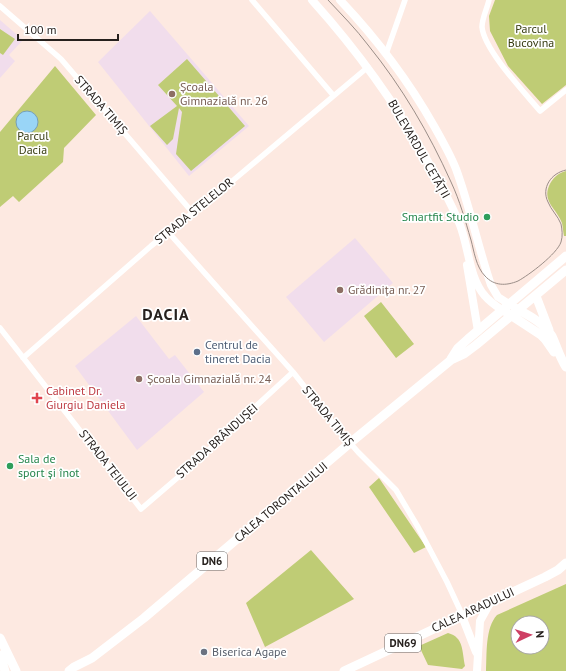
<svg xmlns="http://www.w3.org/2000/svg" width="566" height="671" font-family="'PT Sans',sans-serif">
<style>
.education{fill:#f1ddec}
.green{fill:#bfcc75;fill-rule:evenodd}
.water{fill:#99d5f7;stroke:#769fb6}
.lines{fill:none;stroke-linecap:round;stroke-linejoin:round}
.minor{stroke:#fff;stroke-width:5.5}
.secondary{stroke:#fff;stroke-width:8}
.primary{stroke:#fff;stroke-width:9}
.tram{stroke:#9b8e88;stroke-width:1}
.education-dot{fill:#8d6e63;stroke:#fff;stroke-width:1.5}
.leisure-dot{fill:#2e9e5b;stroke:#fff;stroke-width:1.5}
.service-dot{fill:#5c6f8a;stroke:#fff;stroke-width:1.5}
.health-dot{fill:#e0444e;stroke:#fff;stroke-width:1.5}
.worship-dot{fill:#6b7280;stroke:#fff;stroke-width:1.5}
.labels{text-anchor:middle;stroke-width:3.5;stroke-linejoin:round;paint-order:stroke}
.shield{fill:#fff;stroke:#676361;stroke-width:1}
.shield-label{font-size:11px;font-weight:bold;fill:#26201d}
.park-label{font-size:12px;fill:#373c11;stroke:#fff}
.education-label{font-size:12px;fill:#785e54;stroke:#fff;text-anchor:start}
.street-label{font-size:12px;fill:#26201d;stroke:#fff}
.leisure-label{font-size:12px;fill:#27864d;stroke:#fff;text-anchor:end}
.service-label{font-size:12px;fill:#4e5e75;stroke:#fff;text-anchor:start}
.health-label{font-size:12px;fill:#be3a42;stroke:#fff;text-anchor:start}
.worship-label{font-size:12px;fill:#5b616d;stroke:#fff;text-anchor:start}
.district-label{font-size:16px;font-weight:bold;letter-spacing:1px;fill:#26201d;stroke:#fff}
</style>
<rect width="100%" height="100%" fill="#fde9e1"/>
<path class="education" d="M150,11l99,115 -60,50 -91,-114z
M0,20l23,20 -14,15 6,6 -15,17z
M355,238l38,45 -69,59 -38,-45z
M136,316l33,43 6,-4 29,37 -67,58 -62,-84z"/>
<path class="green" d="M495,0h71v85l-24,19 -34,-38 -18,-35 -1,-15z
M0,29l15,10 -12,16 -3,-2z
M187,59l58,67 -54,45 -15,-17 6,-42 -3,-4 -6,31 -6,6 -17,-19 27,-20 -19,-21z
M55,66l41,49 -32,33 -1,14 -44,40 -6,-6 -13,11v-75z
M566,171v65h-2c-1,-4 -1,-9 -2,-13 -6,-16 -22,-22 -11,-41 4,-6 8,-9 15,-11z
M381,302l33,42 -18,14 -32,-42z
M379,478l47,69 -12,6 -45,-66z
M311,550l43,49 -89,48 -19,-44z
M566,584v87h-80c1,-17 -1,-43 11,-56zM518,623h24v24h-24z
M448,633c16,4 14,19 17,33l-3,3 -34,-4 -9,-19z"/>
<path class="water" d="M16 122a11 11 0 1 1 22 0a11 11 0 1 1-22 0Z"/>
<g class="lines">
<path class="minor" d="M252,0l81,95
M489,0c-2,9 -7,18 -7,27 2,23 43,66 58,84l26,-21
M0,6l61,53 132,154
M386,54l19,-54
M169,233l124,139 44,56 21,24 38,38 22,37 29,55 13,28 2,6
M0,328l141,181 49,-42 103,-95
M23,358l128,-112 79,-63 138,-116"/>
<path class="secondary" d="M312,0c44,49 82,101 114,158 12,22 25,44 34,67 9,23 9,53 25,71 5,6 11,10 17,14
M340,0c36,38 68,80 94,126 8,14 16,28 22,43 14,38 22,78 35,116l7,12 11,7
M467,265l11,66
M462,616l14,36
M477,671l3,-50 10,-18"/>
<path class="primary" d="M536,296l13,34
M515,308c13,7 29,15 37,28 5,11 8,22 14,31
M506,312l35,23 4,4 9,13
M451,359l7,-11 10,-9 98,-83
M0,638l16,33
M0,655l5,16
M69,671l5,-4 18,-9 52,-40 206,-175 101,-83 13,-6 12,-9 90,-75
M344,671l201,-94 13,-7 8,-7"/>
<path class="tram" d="M328,0c14,15 28,29 40,45 34,42 61,88 83,137 9,19 14,38 20,58 3,11 5,27 14,36 9,10 21,10 33,5 11,-6 39,-27 43,-39 2,-6 1,-13 0,-18 -3,-8 -10,-14 -13,-22 -7,-14 3,-29 18,-32"/>
</g>
<g class="education-dot">
<circle cx="172" cy="94" r="4"/>
<circle cx="340" cy="290" r="4"/>
<circle cx="139" cy="379" r="4"/>
</g>
<g class="leisure-dot">
<circle cx="487" cy="217" r="4"/>
<circle cx="10" cy="466" r="4"/>
</g>
<circle class="service-dot" cx="197" cy="352" r="4"/>
<path class="health-dot" d="M35 392h4v4h4v4h-4v4h-4v-4h-4v-4h4z"/>
<circle class="worship-dot" cx="204" cy="652" r="4"/>
<g class="labels">
<g class="shield">
<rect x="197" y="552" width="30" height="18" rx="3"/>
<rect x="385" y="634" width="36" height="18" rx="3"/>
</g>
<g class="shield-label">
<text x="212" y="565">DN6</text>
<text x="403" y="647">DN69</text>
</g>
<g class="park-label">
<text x="531" y="33">Parcul<tspan x="531" dy="14">Bucovina</tspan></text>
<text x="33" y="140">Parcul<tspan x="33" dy="14">Dacia</tspan></text>
</g>
<g class="education-label">
<text x="180" y="91">Școala<tspan x="180" dy="14">Gimnazială nr. 26</tspan></text>
<text x="348" y="294">Grădinița nr. 27</text>
<text x="147" y="383">Școala Gimnazială nr. 24</text>
</g>
<g class="street-label">
<text transform="translate(101 105) rotate(49)" y="4">STRADA TIMIȘ</text>
<text transform="translate(419 149) rotate(60)" y="4">BULEVARDUL CETĂȚII</text>
<text transform="translate(194 211) rotate(-39)" y="4">STRADA STELELOR</text>
<text transform="translate(328 416) rotate(51)" y="4">STRADA TIMIȘ</text>
<text transform="translate(217 441) rotate(-42)" y="4">STRADA BRÂNDUȘEI</text>
<text transform="translate(108 465) rotate(52)" y="4">STRADA TEIULUI</text>
<text transform="translate(281 502) rotate(-40)" y="4">CALEA TORONTALULUI</text>
<text transform="translate(473 610) rotate(-25)" y="4">CALEA ARADULUI</text>
</g>
<g class="leisure-label">
<text x="479" y="221">Smartfit Studio</text>
<text x="18" y="463" text-anchor="start">Sala de<tspan x="18" dy="14">sport și înot</tspan></text>
</g>
<g class="service-label">
<text x="205" y="349">Centrul de<tspan x="205" dy="14">tineret Dacia</tspan></text>
</g>
<g class="health-label">
<text x="46" y="395">Cabinet Dr.<tspan x="46" dy="14">Giurgiu Daniela</tspan></text>
</g>
<g class="worship-label">
<text x="212" y="656">Biserica Agape</text>
</g>
<g class="district-label">
<text x="166" y="320">DACIA</text>
</g>
</g>
<g transform="translate(530 635) rotate(86)"><circle r="19" fill="#ffffff" stroke="#a8a6a5"/>
<path d="M0-3L7 15L0 10L-7 15Z" fill="#ce3f64"/>
<text y="-6" font-size="11" font-weight="bold" text-anchor="middle" fill="#26201d">N</text>
</g>
<path d="M18 34v6h100v-6" fill="none" stroke="#26201d" stroke-width="2"/>
<text x="24" y="34" font-size="12" fill="#26201d" stroke="#ffffff" stroke-width="3" paint-order="stroke">100 m</text>
</svg>
